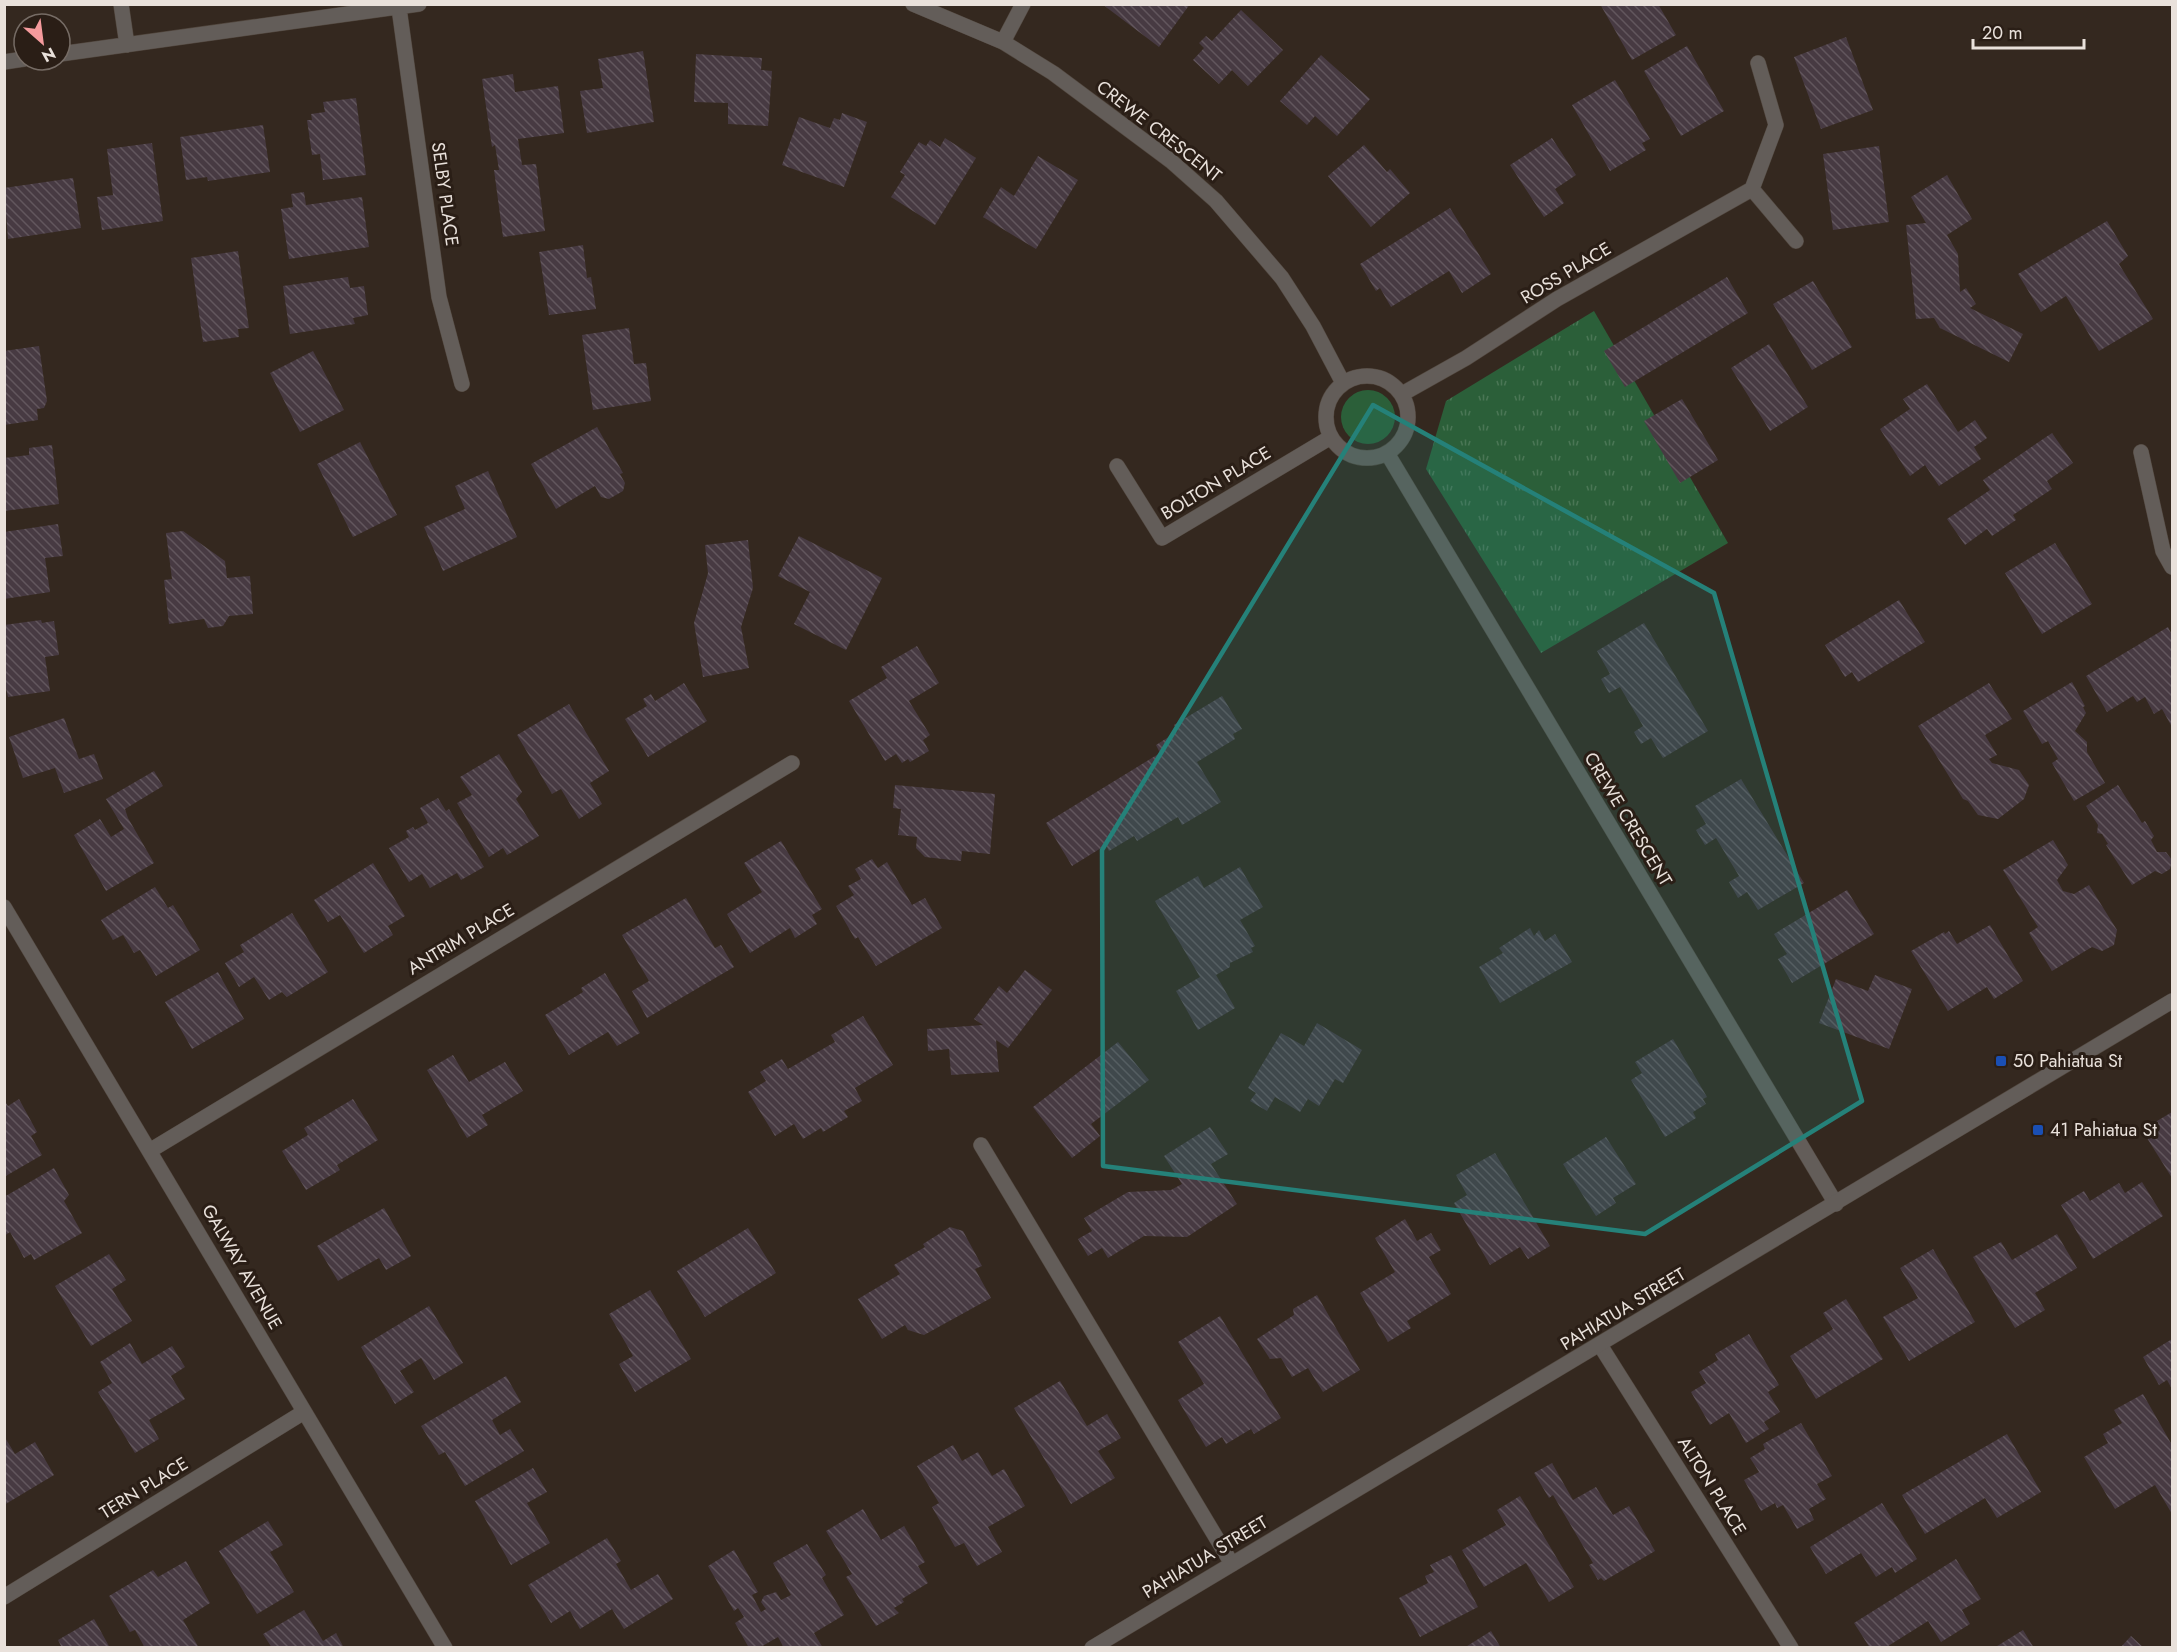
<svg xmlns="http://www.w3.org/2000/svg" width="2177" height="1652" font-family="Jost,sans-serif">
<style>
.park{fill:url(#park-tufts)}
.garden{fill:#2b5f39}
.building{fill:url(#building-back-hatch)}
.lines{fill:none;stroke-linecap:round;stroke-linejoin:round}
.service-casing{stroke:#51463d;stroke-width:16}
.minor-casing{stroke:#51463d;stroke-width:16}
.tertiary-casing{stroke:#51463d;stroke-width:16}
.service{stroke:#635d59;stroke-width:15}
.minor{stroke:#635d59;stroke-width:15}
.tertiary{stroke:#635d59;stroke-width:15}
.marked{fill:#258179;fill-opacity:0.2;stroke:#258179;stroke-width:4.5;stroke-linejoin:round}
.transit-dot{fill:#1a4fb4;stroke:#2a1e16;stroke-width:2}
.labels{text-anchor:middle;stroke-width:6;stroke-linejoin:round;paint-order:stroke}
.street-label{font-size:18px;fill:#e9e1db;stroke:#2a1e16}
.poi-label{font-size:18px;fill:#e9e1db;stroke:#2a1e16;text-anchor:start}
</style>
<defs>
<pattern id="park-tufts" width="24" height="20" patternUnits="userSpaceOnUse" patternTransform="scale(1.5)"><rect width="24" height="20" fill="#2b5f39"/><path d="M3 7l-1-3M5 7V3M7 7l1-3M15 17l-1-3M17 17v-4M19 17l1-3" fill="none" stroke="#4a7655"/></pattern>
<pattern id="building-back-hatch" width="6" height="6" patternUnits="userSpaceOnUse" patternTransform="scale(1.5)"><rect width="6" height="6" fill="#473a42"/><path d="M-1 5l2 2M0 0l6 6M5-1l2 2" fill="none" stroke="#62565d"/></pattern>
</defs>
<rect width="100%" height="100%" fill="#34281f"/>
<path class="park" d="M1594,311l134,232 -187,110 -115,-184 20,-68z"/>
<path class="garden" d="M1341 417a27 27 0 1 1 54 0a27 27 0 1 1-54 0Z"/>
<path class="building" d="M1102,4h88l-31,43z
M1600,4h58l18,31 -44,25z
M1241,10l42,40 -35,36 -16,-16 -13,14 -26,-24 11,-12 -5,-5 7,-7 6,5z
M1846,37l27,73 -52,19 -27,-72z
M1687,46l37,65 -43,25 -37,-65z
M643,51l11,71 -67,11 -7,-42 23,-3 -5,-29z
M696,54l66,4 -1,12 11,1 -4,55 -40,-2v-21l-34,-1z
M1321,55l49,44 -33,37 -22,-20 -8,9 -27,-24z
M513,74l2,18 43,-6 6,47 -46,6 4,26 14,-1 9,67 -42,6 -9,-67h5l-4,-25 -3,2 -10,-68z
M1615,80l35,59 -8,4 4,7 -36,21 -38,-66z
M356,98l10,77 -43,5 -3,-26 -8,1 -5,-35h5l-1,-6 14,-2 -2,-10z
M842,113l25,9 -23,65 -62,-22 17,-48 31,11 4,-10 6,2z
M263,125l7,47 -62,9 -1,-4 -21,3 -6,-43z
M945,138l31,20 -41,67 -44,-28 14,-22 -5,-3 19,-30 7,4 4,-6 10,7z
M1552,138l24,37 -21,14 9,14 -20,14 -34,-52z
M152,143l11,78 -61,9 -5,-33 16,-2 -6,-46z
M1364,145l23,27 3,-3 20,24 -39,34 -43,-51z
M1879,146l10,76 -56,8 -10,-76z
M1038,156l40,24 -42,69 -53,-32 18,-30 13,9z
M1947,175l25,44 -25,16 11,19 2,38 6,-4 10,16 -6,4 53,26 -14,28 -69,-34 -6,-10 -18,1 -10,-94 20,-2 -15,-26z
M73,178l8,50 -73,11 -4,-51z
M304,192l2,13 56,-8 7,50 -80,12 -8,-50 12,-2 -2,-13z
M1450,208l41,66 -29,19 -13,-22 -58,36 -11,-19 -4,3 -16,-27z
M2107,221l21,35 -9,8 34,55 -54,32 -33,-55 -25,16 -23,-38z
M583,245l4,33 4,-1 5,32 -47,6 -10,-63z
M238,251l11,77 -11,1 1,8 -36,5 -12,-84z
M348,277l2,11 14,-2 4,29 -15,3 2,6 -65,10 -7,-48z
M1727,277l21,36 -123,74 -21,-36z
M1813,281l39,66 -40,23 -39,-66z
M629,328l5,36 12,-1 5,38 -58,9 -11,-75z
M1769,344l39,63 -38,24 -39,-63z
M39,346l8,55 -3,7 -7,1 1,11 -34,5v-74z
M313,351l31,59 -44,22 -30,-59z
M1927,384l31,48 17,-12 12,18 -13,9 7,12 -42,27 -14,-21 -15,11 -30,-47 30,-20 -7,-10z
M1682,399l36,61 -38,23 -36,-62z
M597,427l26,46 -3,1 5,9 -2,8 -14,8 -8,-2 -6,-11 -39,23 -25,-45z
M2052,433l21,30 -26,18 5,8 -39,26 3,5 -24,16 -5,-7 -22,16 -18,-26 43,-29 -7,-10z
M360,442l37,73 -44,22 -36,-73z
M52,445l7,59 -55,7v-53l25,-3v-7z
M488,471l29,66 -74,34 -19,-44 41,-18 -10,-23z
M58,524l5,32 -18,2 5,34 -46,7v-67z
M183,531l42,30 2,17 23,-2 3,38 -24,2 -6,10 -15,2 -4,-9 -35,5 -5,-44 8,-1 -6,-46z
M799,536l83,42 -36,72 -52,-26 16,-32 -32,-16z
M748,540l5,48 -12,39 8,41 -46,9 -9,-54 14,-50 -3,-28z
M2055,543l37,61 -50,30 -37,-61z
M1899,600l26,42 -67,40 -6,-10 -7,5 -20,-32z
M41,620l1,3 12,-2 5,34 -14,2 5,34 -42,6 -4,-17v-55z
M1644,623l64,108 -45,27 -12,-20 -10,6 -7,-12 9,-6 -23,-39 -11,6 -8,-14 9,-5 -13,-23z
M2168,627l4,8v92l-10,-18 -8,5 -9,-17 -8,5 -4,-6 -26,16 -21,-36z
M917,646l22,37 -30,18 21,34 -7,5 6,11 -19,11 -2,-3 -6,4 -6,-9 -11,7 -36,-60 38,-23 -6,-11z
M2072,682l13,24 -2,1 3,6 -11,18 12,11v10l18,31 -31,18 -22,-38 6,-4 -10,-18 -6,3 -19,-33z
M684,683l23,38 -59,36 -23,-38 22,-13 -4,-7 8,-5 4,7z
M1989,683l23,36 -27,16 12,20 -8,4 3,4 27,7 10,15 -5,14 -26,20 -20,-4 -10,-14 -5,-2 -45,-73z
M1222,696l20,33 -9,5 2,5 -38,23 24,40 -39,23 -4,-8 -41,24 -3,-5 -25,15 -3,-6 -34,21 -26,-43 114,-70 -4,-8 22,-14 -4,-6z
M569,704l40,67 -19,12 12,21 -23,15 -18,-30 -9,5 -35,-59z
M64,718l15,41 15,-5 9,25 -39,14 -9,-25 -32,10 -14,-41z
M499,754l23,38 -6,7 23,37 -32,19 -4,-7 -14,9 -32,-54 15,-8 -12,-18z
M154,771l9,15 -38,23 3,9 26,45 -48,28 -32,-56 26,-16 11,18 13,-8 -18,-30z
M1741,779l63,104 -46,27 -11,-18 -9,6 -9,-16 10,-6 -23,-38 -11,7 -9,-15 10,-6 -11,-18z
M895,785l100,9 -5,60 -28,-3 -1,10 -36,-4 -9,-9 1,-11 -19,-2 3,-26 -8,-1z
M2118,785l24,38 3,-2 9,15 -3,4 6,12h9l6,8 -2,9 -8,5 -7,-3 -23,14 -26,-40 2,-1 -6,-10 -5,-1 1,-8 -12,-19z
M438,798l8,13 3,-2 35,58 -23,13 -4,-7 -27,15 -8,-14 -13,8 -20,-34 20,-11 -3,-6 7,-4 2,3 13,-7 -8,-15z
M2053,840l15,25 -11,15 6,11 11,3 15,-9 28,45 -3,15 -12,6 -10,-4 -40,24 -23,-38 9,-6 -35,-57z
M781,841l41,68 -10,6 5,9 -22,14 -5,-10 -40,25 -23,-39 35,-22 -18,-29z
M872,859l6,9 9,-6 25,43 13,-7 17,30 -66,38 -18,-29 -3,2 -19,-33 18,-11 -6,-9 13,-7 -6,-10z
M373,863l32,53 -17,10 5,9 -29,18 -24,-38 -12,7 -14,-22z
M1240,867l23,40 -23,13 15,26 -4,2 2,4 -23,11v4l-14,8 19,33 -37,22 -22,-39 24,-14 -45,-76 43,-25 6,12z
M155,887l13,21 5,-3 27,45 -44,26 -16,-26 -6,3 -11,-18 -10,5 -12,-20z
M1847,890l27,44 -82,49 -14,-24 9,-5 -13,-20z
M686,898l29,50 6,-3 13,22 -87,51 -15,-27 17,-10 -27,-46z
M292,913l36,59 -41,25 -5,-5 -13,8 -15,-23 -15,10 -14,-24 19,-11 -4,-7z
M1990,925l33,56 -29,18 -7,-12 -39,24 -37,-60 33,-19 1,2 4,-3 8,13z
M1530,928l4,8 5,-6 6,11 10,-7 17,28 -72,41 -21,-36 24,-14 -4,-5z
M1025,970l27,20 -44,58 -12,-8 3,32 -48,3 -2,-26 -21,2 -1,-22 56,-4 -9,-6 25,-33 8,7z
M218,972l26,47 -52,30 -27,-47z
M605,973l35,60 -23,13 -9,-14 -39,23 -24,-40 38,-23 -2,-4z
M1875,975l37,14 -23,60 -70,-26 17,-44 32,12z
M863,1016l30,49 -38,23 7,13 -18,10 4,6 -25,15 -2,-4 -18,11 -9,-15 -19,12 -27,-44 18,-11 -6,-9 22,-13 6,10 47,-27 -4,-7z
M1317,1023l45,27 -19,33 -8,-4 -16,27 -11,-7 -8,13 -25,-15 -8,14 -17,-10 6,-8 -8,-5 33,-55 23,13z
M1673,1039l34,58 -4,2 3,5 -13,8 3,6 -31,19 -34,-57 11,-7 -7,-11z
M1118,1042l31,38 -58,44 9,12 -28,22 -39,-51z
M453,1055l16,27 36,-20 18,29 -41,24 6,10 -21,13 -40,-68z
M19,1099l18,33 -6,4 11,19 -38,22v-77l4,6z
M353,1099l25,41 -41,25 3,5 -34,20 -24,-39 26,-16 -4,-7z
M2172,1112v66l-30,-48z
M1210,1127l18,27 -17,10 26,40 -50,33 -43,-1 -36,22 -6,-10 -14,8 -10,-17 14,-8 -8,-13 44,-26 43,-2 11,-6 -18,-28z
M1606,1137l30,47 -23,14 3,5 -20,13 -33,-52z
M1495,1153l55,93 -22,13 -8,-12 -30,18 -36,-62 13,-8 -11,-20z
M54,1168l15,27 -5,6 18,32 -48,27 -3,-6 -7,4 -14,-26 -6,4v-39z
M2142,1182l21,34 -70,43 -32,-54 23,-14 6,10 29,-18 6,10z
M384,1208l27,48 -25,14 -7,-12 -41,23 -21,-35z
M1405,1219l12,22 14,-8 10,17 -12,7 22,37 -44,27 4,7 -23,14 -28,-49 35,-21 -20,-34z
M950,1227l13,4 19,35 -7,3 16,29 -67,37 -16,-5 -3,-5 -23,14 -24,-40 42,-25 -6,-9 31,-18 -2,-3z
M748,1228l28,45 -71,44 -28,-46z
M2057,1234l20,34 -42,25 10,17 -30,18 -42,-71 28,-15 11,18z
M1933,1249l42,73 -66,39 -26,-44 35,-19 -18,-30z
M109,1254l17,26 -14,9 20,32 -41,25 -36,-60z
M650,1290l41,69 -56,33 -16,-28 14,-8 -24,-42z
M1317,1295l43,75 -37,22 -15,-24 -16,9 -11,-19 -11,1 -13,-20 37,-24 -1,-6z
M1846,1299l37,60 -67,40 -26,-43 43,-27 -10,-16z
M429,1306l34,57 -29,17 -13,-22 -21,13 14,21 -19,12 -34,-57z
M1220,1316l61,102 -27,16 -3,-5 -25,15 -4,-7 -16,10 -28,-47 26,-16 -26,-42z
M1749,1334l30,51 -11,7 12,20 -16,10 5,7 -23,14 -17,-30 -19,12 -19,-33 15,-9 -7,-11 19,-12 -3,-6z
M2172,1339v50l-5,-9 -8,5 -16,-28z
M130,1343l12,21 30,-18 13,21 -14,9 14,23 -36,21 10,19 -24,14 -37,-61 14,-9 -12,-21z
M506,1376l15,26 -29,18 8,15 10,-6 14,22 -59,35 -20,-34 -6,3 -18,-29z
M1060,1381l27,45 20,-12 14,24 -23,13 17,27 -44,26 -57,-96z
M2143,1394l29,51v69l-17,-29 -40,24 -31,-52 24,-14 -5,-9 19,-11 -8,-13z
M1801,1423l31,53 -15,8 9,15 -17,10 5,11 -17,9 -14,-24 -6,3 -2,-5 -14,8 -17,-31 15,-8 -9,-14 15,-9 -2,-5z
M2007,1434l34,58 -44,26 -12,-20 -60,36 -23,-39z
M4,1436l11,18 20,-12 19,33 -50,30z
M953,1445l9,16 16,-9 14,24 12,-7 21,37 -37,21 14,25 -25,14 -13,-23 -9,4 -23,-40 7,-4 -22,-37z
M1552,1463l21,37 23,-13 17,28 16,-9 26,45 -51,30 -3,-3 -3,2 -9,-15 4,-2 -40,-68 -4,3 -15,-25z
M533,1468l14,24 -20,11 23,40 -39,22 -36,-64z
M1520,1496l54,91 -25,15 -23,-39 -42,24 -22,-37 44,-25 -9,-15z
M1882,1503l35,56 -22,14 -3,-6 -16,10 -15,-24 -35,21 -16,-27z
M863,1509l18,31 23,-14 21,36 -7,4 10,17 -26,16 2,3 -10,6 5,5 -23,13 -30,-49 6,-3 -26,-43z
M268,1521l15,24 -13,7 24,40 -37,22 -38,-63z
M607,1538l14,23 -5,3 15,26 27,-16 15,25 -49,30 -12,-20 -32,20 -10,-18 -19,12 -23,-38z
M807,1544l19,31 -4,3 22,37 -30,18 9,15h-39l-6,-11 -19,11h-10l-14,-25 9,-6 -6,-9 -4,3 -26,-45 26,-16 24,42 -6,3 9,17 5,-3 -5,-7 3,-6 12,-4 5,8 10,-5 -18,-32z
M1451,1555l27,52 -58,30 -21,-39 29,-15 -3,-7 9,-4 -4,-7z
M1956,1559l25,40 -19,11 8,14 -29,18 -13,-21 -43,27h-15l-16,-25z
M186,1561l24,42 -27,17 16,28h-54l-10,-18 -5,2 -21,-36 44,-26 5,7z
M304,1610l19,31 13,-8 8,15h-72l-9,-14z
M94,1619l16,29h-48l-4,-8z
M2023,1630l11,18h-40z
M1491,1631l10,17h-37z
M2131,1636l13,12h-24z"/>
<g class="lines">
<g class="service-casing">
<path id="service" d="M2141,452l22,99 9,16
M981,1145l251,419"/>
</g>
<g class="minor-casing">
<path id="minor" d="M121,4l6,41
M913,4l90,38 50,31 118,88 45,40 66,77 31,48 30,57
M399,8l40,289 23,87
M1003,42l20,-38
M60,54l359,-50
M4,62l20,-3
M1758,63l18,62 -24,64 44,52
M1326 417a41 41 0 1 1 82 0a41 41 0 1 1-82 0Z
M1402,394l64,-36 91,-59 195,-110
M1387,453l449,751
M1117,466l45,72 169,-101
M4,907l441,741
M151,1150l641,-387
M1600,1345l191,303
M4,1597l300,-185"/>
</g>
<g class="tertiary-casing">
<path id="tertiary" d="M1092,1648l1080,-647"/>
</g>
<use href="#service" class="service"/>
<use href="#minor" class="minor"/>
<use href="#tertiary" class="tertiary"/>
</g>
<path class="marked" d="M1373,405l341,188 148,508 -217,133 -542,-68 -1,-316z"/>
<g class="transit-dot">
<rect x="1995" y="1055" width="12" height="12" rx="3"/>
<rect x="2032" y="1124" width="12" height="12" rx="3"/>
</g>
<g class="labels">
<g class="street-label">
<text transform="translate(1159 131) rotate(38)" y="6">CREWE CRESCENT</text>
<text transform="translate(445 194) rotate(82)" y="6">SELBY PLACE</text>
<text transform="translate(1566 273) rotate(-31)" y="6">ROSS PLACE</text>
<text transform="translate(1216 483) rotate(-31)" y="6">BOLTON PLACE</text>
<text transform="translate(1628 819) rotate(59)" y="6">CREWE CRESCENT</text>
<text transform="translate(461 939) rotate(-31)" y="6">ANTRIM PLACE</text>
<text transform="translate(242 1267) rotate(60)" y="6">GALWAY AVENUE</text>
<text transform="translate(1623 1309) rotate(-31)" y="6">PAHIATUA STREET</text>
<text transform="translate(1712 1486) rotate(58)" y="6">ALTON PLACE</text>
<text transform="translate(144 1488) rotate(-32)" y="6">TERN PLACE</text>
<text transform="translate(1205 1557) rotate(-31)" y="6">PAHIATUA STREET</text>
</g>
<g class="poi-label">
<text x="2013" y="1067">50 Pahiatua St</text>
<text x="2050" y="1136">41 Pahiatua St</text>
</g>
</g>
<rect width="2177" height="1652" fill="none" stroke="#e9e1db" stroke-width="12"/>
<g transform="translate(42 42) rotate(152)"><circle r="28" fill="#2a1e16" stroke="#766c65" stroke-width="1.5"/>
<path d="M0-4.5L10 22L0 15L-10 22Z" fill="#f59b9d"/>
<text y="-9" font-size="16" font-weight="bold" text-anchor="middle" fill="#e9e1db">N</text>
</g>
<path d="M1973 39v9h111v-9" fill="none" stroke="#e9e1db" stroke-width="3"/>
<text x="1982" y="39" font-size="18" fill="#e9e1db" stroke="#2a1e16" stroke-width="4.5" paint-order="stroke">20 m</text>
</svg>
